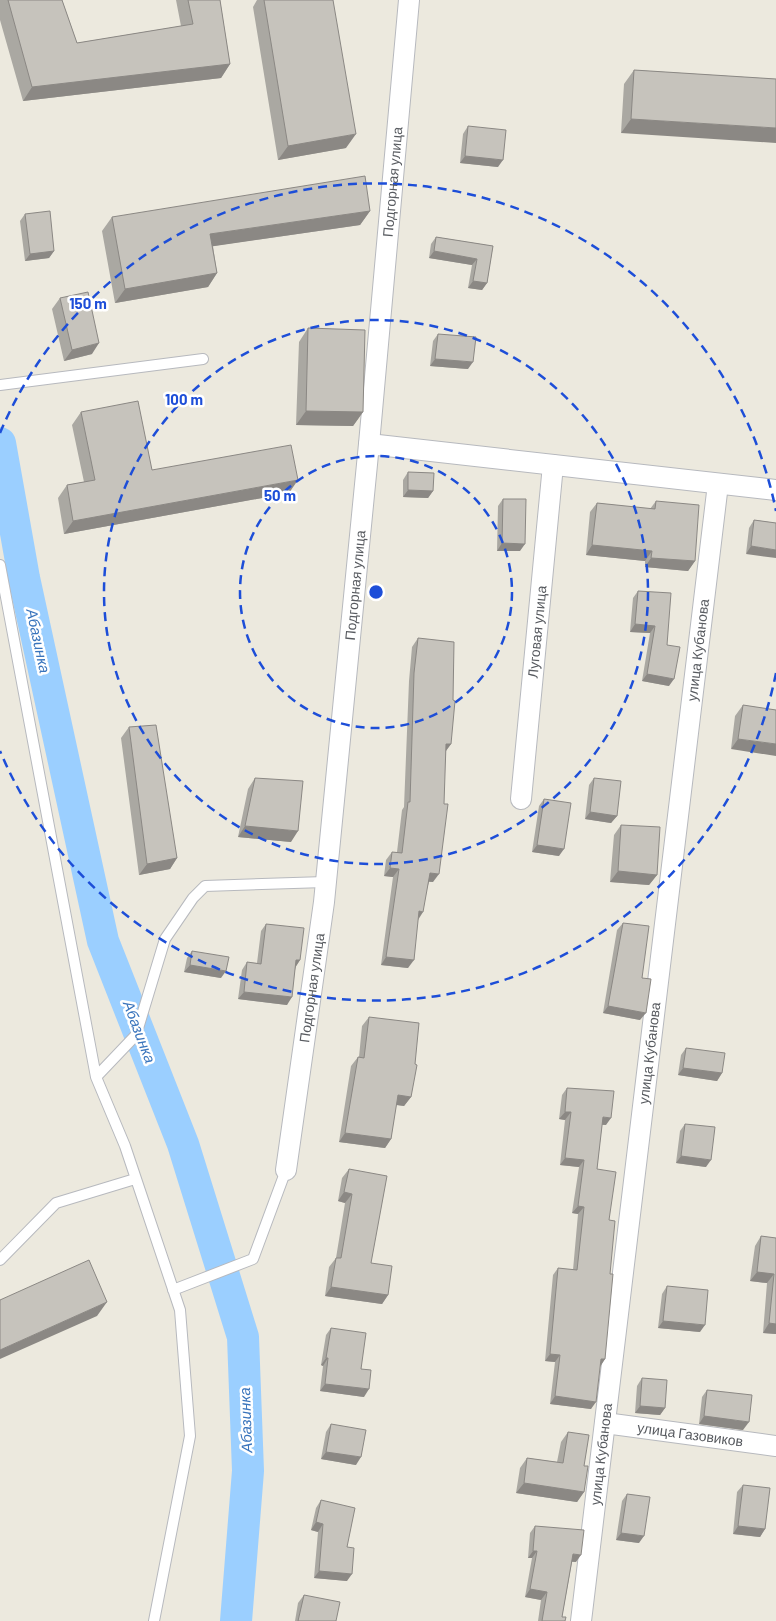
<svg xmlns="http://www.w3.org/2000/svg" width="776" height="1621" font-family="Barlow,sans-serif">
<style>
.lines{fill:none;stroke-linecap:round;stroke-linejoin:round}
.river{stroke:#9bcfff;stroke-width:32}
.service-casing{stroke:#b7b9be;stroke-width:12}
.minor-casing{stroke:#b7b9be;stroke-width:22}
.service{stroke:#fff;stroke-width:10}
.minor{stroke:#fff;stroke-width:20}
.wall{fill:#aaa8a2}
.shaded-wall{fill:#8b8884}
.building{fill:#c6c3bc;stroke:#8b8884}
.ring{fill:none;stroke:#1d4ed8;stroke-width:2.5;stroke-dasharray:9 6}
.labels{text-anchor:middle;stroke-width:5;stroke-linejoin:round;paint-order:stroke}
.street-label{font-size:14px;fill:#585b60;stroke:#fff}
.water-label{font-size:15px;font-style:italic;fill:#3974bc;stroke:#fff}
.centre{fill:#1d4ed8;stroke:#fff;stroke-width:2.5}
.ring-label{font-size:15px;text-anchor:middle;font-weight:bold;fill:#1d4ed8;stroke:#fff;stroke-width:5;stroke-linejoin:round;paint-order:stroke}
</style>
<rect width="100%" height="100%" fill="#ece9de"/>
<g class="lines">
<path class="river" d="M0,443l24,135 79,363 80,203 60,193 5,134 -12,150"/>
<g class="service-casing">
<path id="service" d="M0,385l203,-26
M0,565l96,512
M0,1260l56,-57 79,-24
M173,1290l80,-31 33,-89
M154,1621l36,-185 -10,-126 -55,-164 -29,-69 40,-42 29,-96 28,-41 12,-12 120,-4"/>
</g>
<g class="minor-casing">
<g id="minor">
<path d="M369,444l407,46"/>
<path id="s1" d="M521,799l32,-334"/>
<path id="s2" d="M286,1170l38,-268 45,-458 40,-444"/>
<path id="s3" d="M605,1423l171,23"/>
<path id="s4" d="M581,1621l137,-1137"/>
</g>
</g>
<use href="#service" class="service"/>
<use href="#minor" class="minor"/>
</g>
<path class="wall" d="M0,0h62l15,43 104,-17 -5,-26h44l10,64 -9,14 -198,23 -23,-81z
M257,0h76l13,148 -68,12 -25,-153z
M634,70l142,9 -155,54 3,-49z
M468,126l30,41 -38,-4 3,-29z
M370,211l-10,14 -147,21 4,27 -9,14 -93,16 -13,-72 10,-14z
M25,214l29,37 -5,7 -24,3 -5,-40z
M436,237l57,9 -6,37 -5,7 -14,-2 4,-23 -43,-7 2,-14z
M60,298l32,56 -28,7 -12,-52z
M308,328l55,84 -10,14 -57,-1 3,-83z
M438,334l30,35 -38,-3 3,-25z
M81,412l71,58 137,23 -225,41 -6,-36 9,-13 17,-3 -12,-57z
M408,472l25,19 -5,7 -25,-1v-17z
M503,499l17,52h-23l1,-45z
M656,501l39,60 -7,10 -43,-4v-6l-59,-6 4,-43 7,-9 53,6z
M754,520l22,3 -30,31 3,-26z
M638,591l29,54 2,41 -27,-5 8,-48 -20,-1 3,-34z
M418,638l33,106 -5,7 -13,131h-4l-11,37 -10,49 -27,-3 12,-88 -9,-1 2,-16 6,-8h5l5,-42 2,-3 5,-126 3,-34z
M743,705l33,5 -45,39 4,-33z
M129,727l48,131 -7,11 -31,6 -18,-137z
M255,778l36,64 -53,-5 10,-48z
M594,778l23,38 -6,7 -26,-4 4,-34z
M544,799l15,57 -27,-4 7,-46z
M621,825l36,50 -8,10 -39,-3 4,-47z
M623,923l17,97 -37,-7 14,-83z
M266,924l34,36 -4,6 -9,39 -49,-6 4,-29 5,-8 10,1 4,-32z
M192,951l29,27 -37,-6 3,-14z
M369,1017l42,80 -7,9 -8,-1 -5,34 -6,9 -46,-6 12,-76 7,-9h1l3,-31z
M686,1048l36,25 -5,8 -39,-6 3,-20z
M567,1088l39,37h-4l-5,44 12,51 1,54 -5,85 -5,7 -9,43 -41,-5 5,-42 -10,-1 8,-86 5,-7 15,2 5,-56 -6,-1 7,-46 -19,-2 5,-45 -6,-1 3,-24z
M685,1124l21,43 -30,-4 4,-32z
M349,1169l22,94 17,32 -6,9 -57,-8 4,-29 7,-9 9,-55 -7,-2 4,-23z
M761,1236l15,2v96l-13,-1 4,-50 -17,-2 5,-35z
M667,1286l33,46 -42,-4 4,-34z
M331,1328l33,69 -44,-6 3,-25 -2,-1 5,-30z
M642,1378l23,30 -5,7 -25,-2 2,-27z
M707,1390l36,40 -44,-6 3,-27z
M331,1424l25,41 -35,-6 5,-27z
M568,1432l16,34v26l-7,10 -61,-9 4,-25 7,-10 30,4 4,-20z
M743,1485l22,44 -5,8 -27,-3 4,-42z
M627,1494l12,49 -23,-3 6,-39z
M321,1500l26,47v34l-33,-3 4,-46 -7,-2 5,-22z
M535,1526l41,36h-4l-10,55 3,4h-27l3,-21 -16,-3 7,-39h-4l2,-25z
M304,1595l32,26h-41l3,-18z"/>
<path class="shaded-wall" d="M230,64l-9,14 -198,23 9,-14z
M631,119l145,9v15l-155,-10z
M356,134l-10,14 -68,12 10,-14z
M465,156l38,4 -5,7 -38,-4z
M370,211l-10,14 -159,23 9,-14z
M54,251l-5,7 -24,3 5,-7z
M434,251l43,8 -5,6 -43,-7z
M217,273l-9,14 -93,16 10,-14z
M473,281l14,2 -5,7 -14,-2z
M99,343l-7,11 -28,7 8,-11z
M435,359l38,3 -5,7 -38,-3z
M306,411l57,1 -10,14 -57,-1z
M298,480l-9,13 -225,41 9,-13z
M408,490l25,1 -5,7 -25,-1z
M502,543l23,1 -5,7h-23z
M592,545l60,6 -7,10 -59,-6z
M751,546l25,4v8l-30,-4z
M651,558l44,3 -7,10 -43,-4z
M635,624l20,2 -5,7 -20,-1z
M647,674l27,5 -5,7 -27,-5z
M738,739l38,5v12l-45,-7z
M446,744h5l-6,8z
M590,812l27,4 -6,7 -26,-4z
M245,826l53,5 -7,11 -53,-5z
M537,845l27,4 -5,7 -27,-4z
M177,858l-7,11 -31,6 8,-11z
M390,868l9,1 -6,8 -9,-1z
M618,871l39,4 -8,10 -39,-3z
M430,873l9,1 -6,8 -8,-1z
M419,911l4,1 -5,8z
M386,957l28,3 -6,8 -27,-3z
M296,960h4l-5,8z
M190,965l36,6 -5,7 -37,-6z
M244,992l48,5 -5,8 -49,-6z
M608,1006l38,7 -6,7 -37,-7z
M683,1068l39,5 -5,8 -39,-6z
M398,1095l13,2 -7,9 -13,-2z
M565,1112h6l-6,8 -6,-1z
M603,1117l8,1 -5,7 -9,-1z
M345,1133l46,6 -6,9 -46,-6z
M681,1156l30,4 -5,7 -30,-4z
M565,1158l19,2 -5,7 -19,-2z
M344,1192l8,2 -7,9 -7,-2z
M578,1206l6,1 -6,7 -6,-1z
M757,1272l17,2 -7,9 -17,-2z
M331,1287l57,8 -6,9 -57,-8z
M107,1302l-10,14 -97,43v-9z
M663,1321l42,4 -5,7 -42,-4z
M769,1323l7,1v10l-13,-1z
M550,1354l10,1 -5,7 -10,-1z
M326,1358h2l-5,8 -2,-1z
M601,1359h4l-5,8z
M325,1384l44,5 -5,8 -44,-6z
M555,1396l41,6 -5,7 -41,-5z
M640,1406l25,2 -5,7 -25,-2z
M704,1416l45,6 -6,8 -44,-6z
M326,1452l35,5 -5,8 -35,-6z
M524,1483l60,9 -7,10 -61,-9z
M316,1522l7,2 -5,8 -7,-2z
M738,1526l27,3 -5,8 -27,-3z
M621,1533l23,3 -5,7 -23,-3z
M533,1551h4l-5,7h-4z
M573,1554l8,1 -5,7 -8,-1z
M319,1571l33,3 -5,7 -33,-3z
M530,1589l17,3 -6,8 -16,-3z"/>
<path class="building" d="M8,0h54l15,43 116,-19 -5,-24h32l10,64 -198,23z
M264,0h69l23,134 -68,12z
M634,70l142,9v49l-145,-9z
M468,126l38,4 -3,30 -38,-4z
M365,176l5,35 -160,23 7,39 -92,16 -13,-72z
M50,211l4,40 -24,3 -5,-40z
M436,237l57,9 -6,37 -14,-2 4,-22 -43,-8z
M88,292l11,51 -27,7 -12,-52z
M308,328l57,2 -2,82 -57,-1z
M438,334l38,3 -3,25 -38,-3z
M138,401l14,69 139,-25 7,35 -225,41 -6,-36 28,-5 -14,-68z
M408,472l26,1 -1,18 -25,-1z
M503,499h23l-1,45 -23,-1z
M656,501l43,4 -4,56 -44,-3 1,-7 -60,-6 5,-42 58,6z
M754,520l22,3v27l-25,-4z
M638,591l33,2 -4,52 13,2 -6,32 -27,-5 8,-48 -20,-2z
M418,638l36,4 -1,58 2,1 -4,43h-5l-2,60h4l-9,70 -9,-1 -7,39 -4,-1 -5,49 -28,-3 13,-88 -9,-1 2,-16 10,1 6,-51h2l4,-129z
M743,705l33,5v34l-38,-5z
M156,725l21,133 -30,6 -18,-137z
M255,778l48,3 -5,50 -53,-5z
M594,778l27,3 -4,35 -27,-4z
M544,799l27,4 -7,46 -27,-4z
M621,825l39,2 -3,48 -39,-4z
M623,923l26,3 -7,52 9,1 -5,34 -38,-7z
M266,924l38,4 -4,32h-4l-4,37 -48,-5 3,-30 14,2z
M192,951l37,6 -3,14 -36,-6z
M369,1017l50,6 -4,41 2,1 -6,32 -13,-2 -7,44 -46,-6 13,-76 6,1z
M686,1048l39,5 -3,20 -39,-5z
M567,1088l47,3 -3,27 -8,-1 -6,52 19,3 -7,48 6,1 -5,53h3l-8,85h-4l-5,43 -41,-6 5,-41 -10,-1 8,-86 19,2 7,-63 -6,-1 6,-46 -19,-2 6,-46h-6z
M685,1124l30,3 -4,33 -30,-4z
M349,1169l38,7 -16,87 21,3 -4,29 -57,-8 5,-29h5l11,-64 -8,-2z
M761,1236l15,2v86l-7,-1 5,-49 -17,-2z
M89,1260l18,42 -107,48v-50z
M667,1286l41,4 -3,35 -42,-4z
M331,1328l35,5 -5,36 10,1 -2,19 -44,-5 3,-26h-2z
M642,1378l25,2 -2,28 -25,-2z
M707,1390l45,5 -3,27 -45,-6z
M331,1424l35,6 -5,27 -35,-5z
M568,1432l21,3 -5,31h4l-4,26 -60,-9 3,-25 36,5z
M743,1485l27,3 -5,41 -27,-3z
M627,1494l23,3 -6,39 -23,-3z
M321,1500l34,8 -8,39 7,1 -2,26 -33,-3 4,-47 -7,-2z
M535,1526l49,4 -3,25 -8,-1 -11,63h4l-1,4h-23l5,-29 -17,-3 7,-38h-4z
M304,1595l36,7 -4,19h-38z"/>
<g class="ring">
<circle cx="376" cy="592" r="136"/>
<circle cx="376" cy="592" r="272"/>
<path d="M776 673A408 408 0 0 1 0 751M0 433A408 408 0 0 1 776 511"/>
</g>
<g class="labels">
<g class="street-label">
<text dy="5" stroke="none"><textPath href="#s2" startOffset="994">Подгорная улица</textPath></text>
<text dy="5" stroke="none"><textPath href="#s2" startOffset="589">Подгорная улица</textPath></text>
<text dy="5" stroke="none"><textPath href="#s1" startOffset="168">Луговая улица</textPath></text>
<text dy="5" stroke="none"><textPath href="#s4" startOffset="978">улица Кубанова</textPath></text>
<text dy="5" stroke="none"><textPath href="#s2" startOffset="184">Подгорная улица</textPath></text>
<text dy="5" stroke="none"><textPath href="#s4" startOffset="572">улица Кубанова</textPath></text>
<text dy="5" stroke="none"><textPath href="#s3" startOffset="86">улица Газовиков</textPath></text>
<text dy="5" stroke="none"><textPath href="#s4" startOffset="168">улица Кубанова</textPath></text>
</g>
<g class="water-label">
<text transform="translate(38 641) rotate(78)" y="5">Абазинка</text>
<text transform="translate(139 1032) rotate(69)" y="5">Абазинка</text>
<text transform="translate(246 1420) rotate(-92)" y="5">Абазинка</text>
</g>
</g>
<circle cx="376" cy="592" r="8" class="centre"/>
<g class="ring-label">
<text x="88" y="309">150 m</text>
<text x="184" y="405">100 m</text>
<text x="280" y="501">50 m</text>
</g>
</svg>
